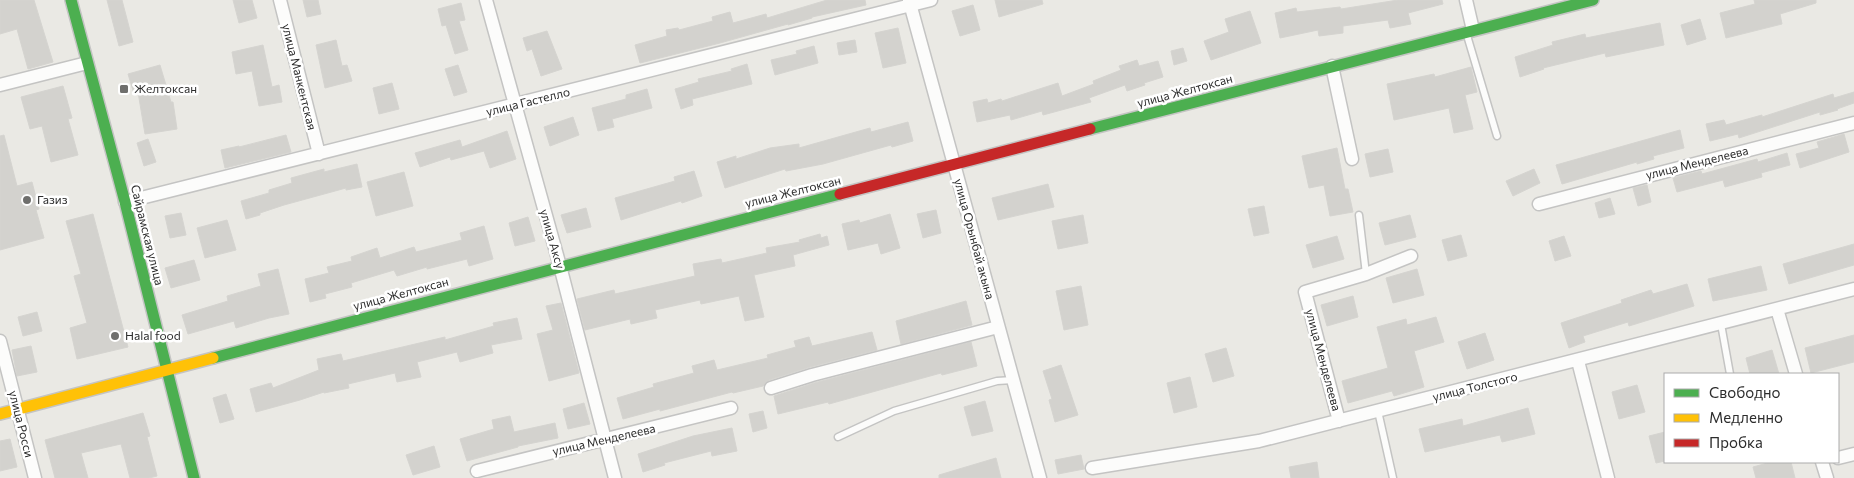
<svg xmlns="http://www.w3.org/2000/svg" width="1854" height="478" font-family="Commissioner,sans-serif">
<style>
.building{fill:#d3d2ce;stroke:#d5d4d0}
.lines{fill:none;stroke-linecap:round;stroke-linejoin:round}
.lane-casing{stroke:#c4c4c3;stroke-width:9}
.street-casing{stroke:#c4c4c3;stroke-width:15}
.fast-casing{stroke:#c4c4c3;stroke-width:14}
.slow-casing{stroke:#c4c4c3;stroke-width:14}
.jam-casing{stroke:#c4c4c3;stroke-width:14}
.lane{stroke:#fcfcfb;stroke-width:6}
.street{stroke:#fcfcfb;stroke-width:12}
.fast{stroke:#4caf50;stroke-width:11}
.slow{stroke:#ffc107;stroke-width:11}
.jam{stroke:#c62828;stroke-width:11}
.poi-dot{fill:#6f6f6d;stroke:#fff;stroke-width:2}
.labels{text-anchor:middle;stroke-width:5;stroke-linejoin:round;paint-order:stroke}
.street-label{font-size:12px;fill:#2d2d2d;stroke:#fff}
.poi-label{font-size:12px;fill:#2d2d2d;stroke:#fff;text-anchor:start}
</style>
<rect width="100%" height="100%" fill="#eae9e4"/>
<path class="building" d="M0,0h34l19,62 -25,7 -11,-40 -17,5z
M107,0h15l11,42 -14,4z
M233,0h19l5,18 -18,5z
M303,0h15l3,14 -14,3z
M827,0h38l1,5 -54,12v1l-24,7v-1l-68,19 -80,20 -5,-18 32,-9 -1,-6 12,-2 1,2 34,-9 -1,-4 18,-5 3,11 33,-9 1,4z
M995,0h47l1,4 -44,13z
M1398,0h44l1,4 -35,9 3,11 -21,4 -2,-8 -45,6v7l-24,3 -1,-6 -38,8 -5,-25 21,-5 1,4 43,-5 1,2z
M1754,0h62v3l-36,11 2,10 -56,14 -6,-25 35,-9z
M461,3l4,17 -6,1 9,29 -13,4 -9,-29 -4,1 -4,-17z
M973,5l7,25 -20,6 -8,-25z
M1250,11l11,32 -50,17 -7,-19 25,-9 -4,-13z
M1700,19l6,20 -19,6 -6,-20z
M1660,23l4,22 -58,12 -1,-4 -62,15 1,1 -24,8 -5,-20 38,-12 -1,-3 33,-8 1,4z
M898,28l8,35 -23,5 -8,-35z
M547,31l15,38 -21,7 -9,-27 -5,2 -4,-13z
M336,40l6,26 5,-1 5,16 -27,7 -9,-43z
M855,40l2,12 -18,3 -2,-12z
M263,45l9,42 7,-2 3,17 -23,4 -7,-35 -16,3 -4,-22z
M814,46l4,17 -43,12 -4,-15 26,-6 -1,-3z
M1183,48l4,13 -13,4 -3,-14z
M1137,60l2,6 19,-5 5,16 -19,6 1,2 -18,6 -2,-6 -36,13 2,4 -48,13 -1,-4 -31,9 -1,-5 -33,7 -4,-20 14,-3 1,4 13,-4 1,2 56,-18 4,13 32,-12 -1,-3 28,-11 -2,-4z
M747,64l5,20 -60,15 1,6 -12,4 -6,-20 24,-7 -1,-3 34,-8 -1,-2z
M160,65l11,37h2l4,27 -32,5 -7,-42 -4,2 -6,-20z
M458,65l9,27 -13,4 -9,-27z
M1471,67l6,25 -12,3 8,34 -19,4 -5,-25 -55,12 -7,-36 47,-10 1,3z
M392,83l7,26 -20,5 -6,-26z
M63,86l9,32 -4,1 10,36 -27,7 -9,-36 -12,3 -9,-32z
M647,89l5,19 -40,11 2,8 -16,4 -6,-23 34,-9v-4z
M1854,92v11l-17,6 1,1 -18,5v-3l-81,26 -1,-4 -28,7 -4,-17 18,-4 2,5 36,-10v2l71,-23 1,4z
M573,117l6,18 -29,11 -6,-19z
M908,122l5,19 -21,6 -1,-2 -68,19 -37,7 -1,-2 -60,19 -8,-26 19,-6v3l34,-11 29,-4v4l71,-20 1,4z
M1680,130l4,18 -31,8 1,3 -17,5v-2l-75,22 -6,-19z
M507,131l9,28 -26,9 -6,-17 -33,9 -1,-3 -30,10 -5,-14 45,-13 2,7z
M1844,134l5,18 -49,16 -4,-14 23,-6 -2,-6z
M4,135l13,51 15,-4 7,27 -3,1 8,28 -44,12v-114z
M286,135l5,17 -66,16 -4,-18 18,-4v1z
M148,139l8,23 -12,4 -7,-23z
M1337,148l8,41h3l5,23 -23,4 -6,-31 -15,3 -7,-32z
M1388,149l5,23 -23,5 -5,-23z
M1787,153l3,12 -29,8 1,4 -37,10 -2,-7 -46,12 -4,-14 28,-7 1,3 55,-15 1,3z
M357,164l5,23 -16,3v-2l-62,17 -24,8v2l-14,4 -5,-18 28,-8v-3l23,-7 -1,-5 33,-9v3z
M1534,169l6,14 -27,13 -7,-15z
M694,171l8,25 -20,7 -1,-2 -60,19 -6,-22 60,-17 -1,-4z
M404,172l9,34 -37,10 -9,-34z
M1048,184l6,23 -56,13 -6,-22z
M1647,185l4,17 -13,4 -5,-18z
M1610,198l5,16 -16,4 -4,-15z
M1264,206l5,27 -15,3 -6,-27z
M586,208l5,19 -24,6 -6,-18z
M936,210l5,23 -18,5 -6,-24z
M181,213l5,22 -16,3 -5,-22z
M93,214l35,133 -51,12 -7,-31 17,-5 -13,-47 7,-2 -15,-53z
M890,214l10,34 -19,6 -3,-11 -30,7 -6,-26 17,-4 1,3z
M1083,215l5,28 -30,6 -6,-28z
M1410,215l6,22 -31,8 -6,-22z
M528,217l7,24 -20,5 -6,-23z
M227,220l9,30 -31,8 -8,-30z
M484,226l9,33 -24,7 -2,-7 -40,10v-2l-30,9 -3,-6 -43,13 1,4 -27,7 1,4 -16,4 -5,-23 24,-6 -2,-6 25,-6 -1,-4 26,-9 3,10 34,-11 2,5 46,-12 -2,-7z
M820,234l1,4 6,-2 2,9 -36,10 2,11 -41,9 10,42 -19,4 -6,-25 -38,8 -1,-4 -45,10 2,8 -26,6 -1,-5 -45,11 -8,-31 37,-9 1,4 80,-18 -2,-12 28,-5 1,4 45,-10 -1,-5 34,-6 -1,-2z
M1461,235l6,21 -19,5 -6,-21z
M1337,236l7,23 -31,9 -7,-23z
M1564,236l7,20 -16,5 -6,-20z
M1854,244v21l-65,19 -6,-20z
M194,260l6,20 -29,8 -6,-20z
M1761,266l6,24 -54,11 -5,-22z
M278,269l11,45 -20,4 -33,10 -2,-7 -46,13 -6,-19 46,-14 -1,-5 34,-10 -3,-12z
M1417,269l7,26 -31,8 -7,-25z
M1687,284l7,22 -65,20 -1,-4 -45,14 2,6 -16,6 -8,-25 61,-20 -1,-3 30,-10 2,4z
M1081,286l7,39 -24,5 -8,-39z
M1353,296l5,21 -31,9 -6,-21z
M966,301l6,24 -71,19 -5,-23z
M561,303l18,70 -30,8 -12,-47 16,-4 -7,-24z
M37,312l5,19 -19,5 -5,-19z
M1436,317l8,25 -30,9 10,36 -30,9 -2,-5 -44,12 -6,-22 46,-13 -11,-41 29,-8 1,6z
M517,318l5,21 -31,6 2,8 -33,9 -3,-10 -40,10 4,15 -24,5 -2,-9 -47,11 1,4 -25,5v-1l-24,8 -44,12 -6,-23 21,-6 2,5 46,-18 -2,-11 24,-5 2,7 102,-24v3l49,-14 -1,-3z
M872,332l5,18 -67,17 -41,13 -6,6 -30,7 -1,-1 -72,19v-2l-37,10 -6,-21 37,-11 -1,-3 41,-11 -2,-7 22,-6 3,10 51,-12 -1,-3 29,-8 -2,-6 15,-4 3,9z
M1485,333l9,27 -27,9 -9,-27z
M1854,335v27l-43,11 -6,-25z
M971,342l6,24 -35,9 -1,-2 -112,31 -1,-2 -50,12 -4,-18 40,-13z
M31,346l6,26 -20,4 -5,-26z
M1226,348l8,28 -21,6 -8,-28z
M1772,350l7,24h-29l-4,-16z
M1061,365l17,50 -23,7 -6,-22 3,-1 -9,-28z
M1190,377l7,30 -23,6 -7,-30z
M1637,385l8,27 -26,7 -7,-27z
M226,394l8,25 -14,4 -7,-25z
M985,401l8,30 -21,5 -8,-29z
M584,403l6,21 -22,5 -5,-20z
M1528,408l7,26 -33,8 -2,-7 -75,17 -6,-23 43,-10 1,7z
M763,411l4,17 -14,4 -4,-18z
M143,413l7,23 -3,1 10,39 -8,2h-19l-9,-34 -40,9 7,25h-33l-10,-38z
M510,416l4,16 41,-9 3,15 -40,8v1l-51,14 -7,-22 34,-10 -2,-9z
M732,428l5,23 -25,5 -1,-5 -47,12 1,2 -22,7 -5,-18 55,-18z
M1665,432v29l-9,2 -7,-27z
M10,439l7,28 -17,4v-30z
M434,446l6,21 -27,8 -7,-20z
M1081,455l3,14 -26,5 -3,-14z
M996,458l5,20h-62v-3z
M1317,462l2,16h-28l-2,-11z
M1771,462h20l4,16h-39l-3,-11z"/>
<g class="lines">
<g class="lane-casing">
<path id="lane" d="M1466,32l31,104
M1359,215l7,59
M1721,324l9,50
M1378,411l15,67
M838,437l56,-26 103,-30 16,-1"/>
</g>
<g class="street-casing">
<path id="street" d="M280,0l39,154
M486,0l74,266 55,212
M909,0l131,478
M1466,0l7,30
M1332,66l20,93
M0,85l87,-22
M125,202l806,-202
M1539,204l315,-81
M1777,309l19,65
M0,341l35,137
M1578,361l30,117
M771,388l41,-13 186,-48
M1339,421l-34,-129 61,-18 45,-18
M1838,458l16,-4
M1822,462l5,16
M1092,468l167,-27 595,-152
M477,471l254,-63"/>
</g>
<g class="fast-casing">
<path id="fast" d="M71,0l54,202 69,276
M1090,129l503,-129
M213,358l627,-164"/>
</g>
<g class="slow-casing">
<path id="slow" d="M0,414l213,-56"/>
</g>
<g class="jam-casing">
<path id="jam" d="M840,194l250,-65"/>
</g>
<use href="#lane" class="lane"/>
<use href="#street" class="street"/>
<use href="#fast" class="fast"/>
<use href="#slow" class="slow"/>
<use href="#jam" class="jam"/>
</g>
<g class="poi-dot">
<rect x="119" y="84" width="10" height="10" rx="2.5"/>
<circle cx="27" cy="200" r="5"/>
<circle cx="115" cy="336" r="5"/>
</g>
<g class="labels">
<g class="street-label">
<text transform="translate(299 77) rotate(76)" y="4">улица Манкентская</text>
<text transform="translate(1185 91) rotate(-15)" y="4">улица Желтоксан</text>
<text transform="translate(528 102) rotate(-14)" y="4">улица Гастелло</text>
<text transform="translate(1697 163) rotate(-14)" y="4">улица Менделеева</text>
<text transform="translate(793 192) rotate(-14)" y="4">улица Желтоксан</text>
<text transform="translate(147 235) rotate(76)" y="4">Сайрамская улица</text>
<text transform="translate(552 239) rotate(74)" y="4">улица Аксу</text>
<text transform="translate(974 239) rotate(75)" y="4">улица Орынбай акына</text>
<text transform="translate(401 294) rotate(-15)" y="4">улица Желтоксан</text>
<text transform="translate(1323 360) rotate(75)" y="4">улица Менделеева</text>
<text transform="translate(1475 387) rotate(-14)" y="4">улица Толстого</text>
<text transform="translate(21 424) rotate(76)" y="4">улица Росси</text>
<text transform="translate(604 440) rotate(-13)" y="4">улица Менделеева</text>
</g>
<g class="poi-label">
<text x="134" y="93">Желтоксан</text>
<text x="37" y="204">Газиз</text>
<text x="125" y="340">Halal food</text>
</g>
</g>
<rect x="1664" y="373" width="175" height="90" fill="#ffffff" stroke="#ababab"/>
<rect x="1674" y="389" width="25" height="8" fill="#4caf50" stroke="#ababab"/>
<text x="1709" y="398" font-size="15" fill="#2d2d2d">Свободно</text>
<rect x="1674" y="414" width="25" height="8" fill="#ffc107" stroke="#ababab"/>
<text x="1709" y="423" font-size="15" fill="#2d2d2d">Медленно</text>
<rect x="1674" y="439" width="25" height="8" fill="#c62828" stroke="#ababab"/>
<text x="1709" y="448" font-size="15" fill="#2d2d2d">Пробка</text>
</svg>
